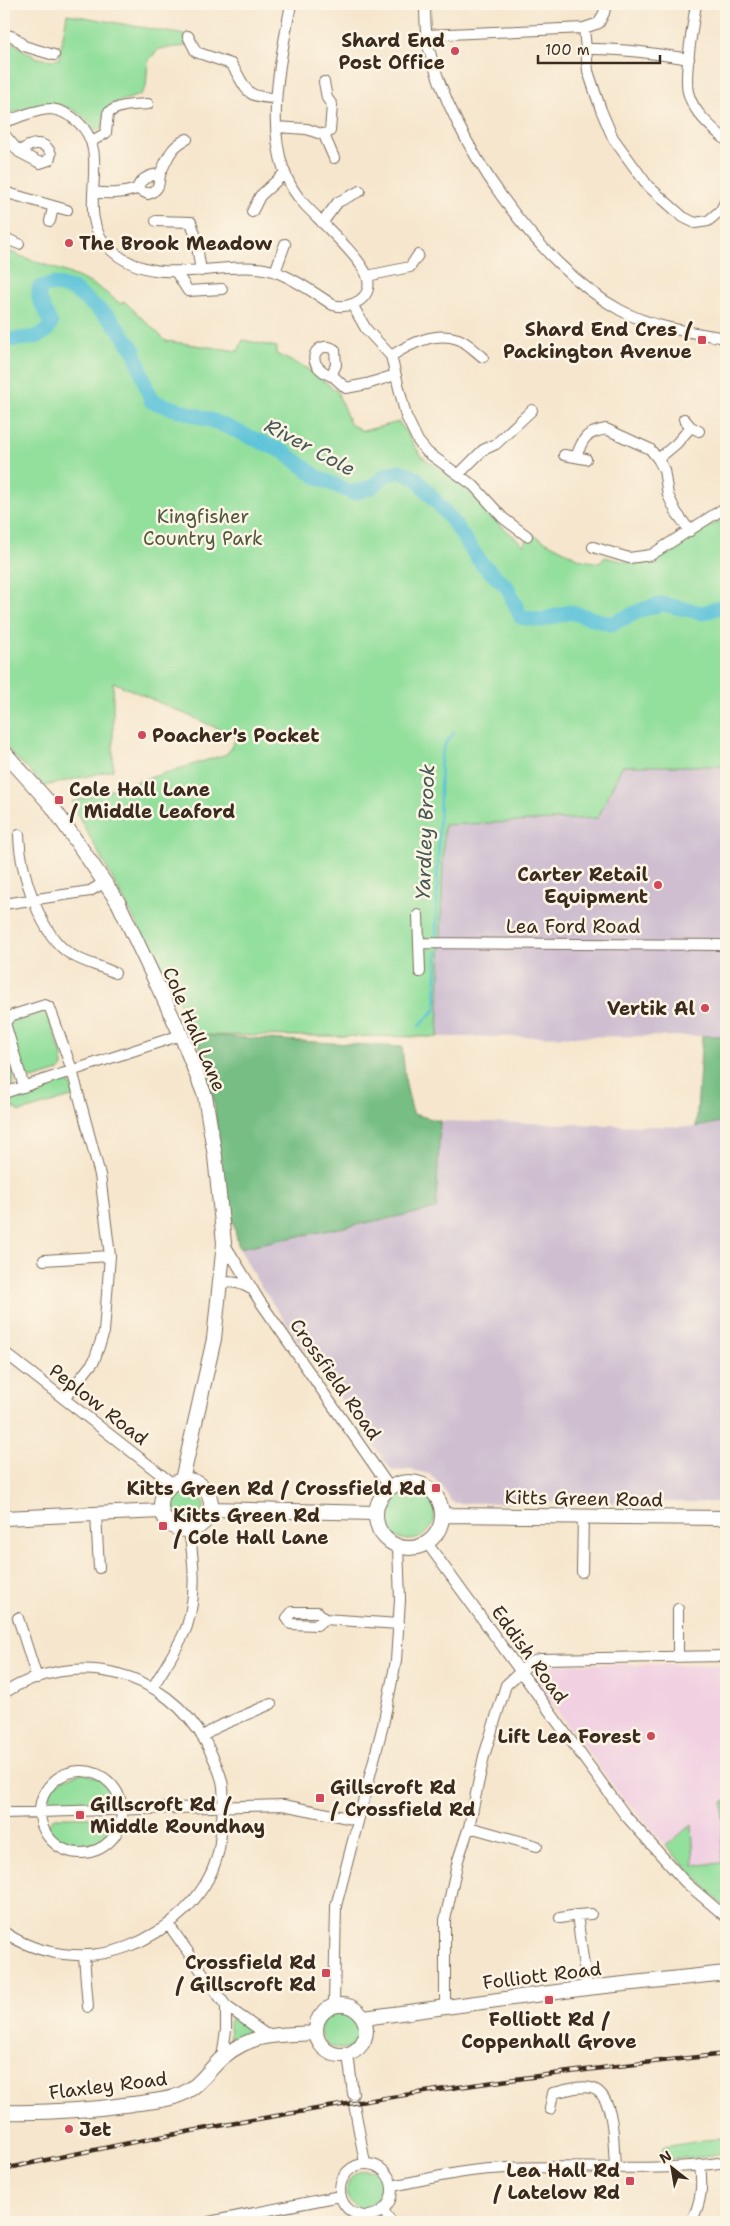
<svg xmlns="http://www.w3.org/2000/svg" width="730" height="2226" font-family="'Shantell Sans',sans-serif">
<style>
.built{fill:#f1d0e2}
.industrial{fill:#cebed0}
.green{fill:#93df9c;stroke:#67845d}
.forest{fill:#76be84;stroke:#587451}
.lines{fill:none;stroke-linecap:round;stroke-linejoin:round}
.stream{stroke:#5cc3d9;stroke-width:2.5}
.river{stroke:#5cc3d9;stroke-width:15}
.street-casing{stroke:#7c6c5b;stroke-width:12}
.secondary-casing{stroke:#7c6c5b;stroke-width:16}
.street{stroke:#fff;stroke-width:10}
.secondary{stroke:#fff;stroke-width:14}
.rail-casing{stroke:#3b2a1e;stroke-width:4.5}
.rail{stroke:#fcf5e5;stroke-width:2.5;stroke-dasharray:8;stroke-linecap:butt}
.poi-dot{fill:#d1495b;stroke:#fcf5e5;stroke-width:2}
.labels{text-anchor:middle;stroke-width:5;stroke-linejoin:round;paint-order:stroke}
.poi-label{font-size:19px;font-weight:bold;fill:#3b2a1e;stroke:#fcf5e5;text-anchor:end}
.park-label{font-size:19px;fill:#51573e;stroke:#fcf5e5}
.street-label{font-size:19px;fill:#3b2a1e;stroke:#fcf5e5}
.water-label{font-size:20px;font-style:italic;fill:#455856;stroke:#fcf5e5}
</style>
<rect width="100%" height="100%" fill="#fcf5e5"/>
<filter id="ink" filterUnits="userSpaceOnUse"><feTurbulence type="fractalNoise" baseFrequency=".02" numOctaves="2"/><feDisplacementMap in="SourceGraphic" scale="10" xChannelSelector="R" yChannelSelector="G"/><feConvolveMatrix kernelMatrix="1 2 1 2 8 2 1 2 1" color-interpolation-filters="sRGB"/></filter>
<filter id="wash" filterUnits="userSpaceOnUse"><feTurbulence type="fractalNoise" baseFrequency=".0096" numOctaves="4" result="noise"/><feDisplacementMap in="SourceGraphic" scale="20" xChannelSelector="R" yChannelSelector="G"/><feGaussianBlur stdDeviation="1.12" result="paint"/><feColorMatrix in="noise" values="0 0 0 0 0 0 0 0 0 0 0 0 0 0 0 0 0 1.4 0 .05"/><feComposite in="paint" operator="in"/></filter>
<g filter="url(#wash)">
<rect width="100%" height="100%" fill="#f6e6cd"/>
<path class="built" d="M542,1664l184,1v135l-3,2v61l-29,2 -2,-40 -26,21 -48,-54 -84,-112z"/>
<path class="industrial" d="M622,766h104v270l-288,1 6,-212 154,-7z
M440,1121l256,6 30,-6v381l-272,1 -4,-3 -8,-14 -13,-12 -17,-4 -20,1 -106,-148 -28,-41 -19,-34 197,-39z"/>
<path class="green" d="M67,14l118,21 1,11 -27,3 -11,12 -2,26 -6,8 -29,9 -5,5 -4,20 -8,1c-4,-5 -8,-11 -13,-15 -23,-18 -52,-7 -77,0v-76l4,-1c19,14 26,24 51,21z
M4,249c27,13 57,19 84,33 12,5 22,14 33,22l3,-3 42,40 72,10 5,-11 34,7 -1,7 30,14 31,23 13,33 13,7 36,-9 23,35 41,27 30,35 31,26 7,-11 51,26 18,3 5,-6 29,7h11l81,-47v249h-104l-24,52 -154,7 -6,212 -241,-2 -126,-233 156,-48 10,-17 -124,-55v88l-68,16 -41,-40z
M44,1010l4,3 14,43 1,11 -4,4 -27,8 -5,-3 -4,-6 -14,-44 2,-5z
M9,1061l5,14 -2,11 -8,3v-19z
M64,1081l6,3 5,12 -55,16 -14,-9 -1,-5z
M168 1505a18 18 0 1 1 36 0a18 18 0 1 1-36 0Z
M383 1514a26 26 0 1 1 52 0a26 26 0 1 1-52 0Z
M81,1773c14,2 45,15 28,32l-57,3 -4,-4c-2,-19 18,-27 33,-31z
M726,1800v109l-60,-63 26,-22 2,41 28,-2 1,-61z
M54,1817h57l1,12c-19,27 -42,24 -63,1v-6z
M321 2029a20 20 0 1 1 40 0a20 20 0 1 1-40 0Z
M231,2018l8,2 11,10v2l-20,11 -1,-20z
M726,2137v15l-24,5 -39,2v-12z
M347 2190a20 20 0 1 1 40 0a20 20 0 1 1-40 0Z"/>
<path class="forest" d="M197,1035l205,12 4,38 7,29 27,7 -4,88 -197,39 -18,-81 -7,-64z
M702,1036h24v85l-30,6z"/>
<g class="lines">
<path class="stream" d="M436,935l5,-179 5,-14 8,-9
M419,1026l16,-16 2,-59"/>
<path class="river" d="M4,341c18,-5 38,2 47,-17l-12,-26v-10l15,-4 20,6 37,29 23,31 17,51 65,21 68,30 33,25 36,16 19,-6 15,-13 13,-3 17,8 34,40 30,44 26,24 14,30 20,3 29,-8 41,12 33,-15 18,-5 41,9 23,-8"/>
</g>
</g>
<g filter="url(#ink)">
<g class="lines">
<g class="street-casing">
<path id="street" d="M425,4c0,15 0,30 4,45 24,92 107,215 191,261 33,18 70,22 106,28
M696,4c-3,20 -12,70 -8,88 4,19 24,36 38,48
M584,28l4,43 13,39 12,28 35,48 35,31 12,6 13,-2 13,-11 5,-10
M4,34l10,3 10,9 30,9
M426,35l158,-7 15,-5 5,-10 2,-9
M188,36l8,16 35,12c17,24 11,34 45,34
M586,49c35,-1 69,4 103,10
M4,122c14,-4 32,-13 47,-13 11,1 19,6 27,13 37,33 -6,91 31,126 46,45 113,9 164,23 19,6 43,23 60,34 17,5 42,-7 34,-29 -6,-18 -48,-56 -62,-71 -48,-50 -25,-140 -14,-201
M276,127l31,2 17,6 6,-4 2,-26 -5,-7 -3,-16
M4,134l15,18 21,11 9,-3 2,-6c-7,-16 -22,-10 -32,-2
M324,135l10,23
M92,141l14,-8 2,-20c12,-9 26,-8 40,-9
M137,189l11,5c11,-4 11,-9 12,-20
M4,192l63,18
M93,192c16,2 28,2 44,-3 3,-10 13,-14 23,-15 8,-16 10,-27 27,-35
M252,212l8,-16 25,-23
M50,221l3,-13
M156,221l35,1 4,12 6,37
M322,223l16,-21 22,-11
M4,238l15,6
M176,272l12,19 34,-2
M275,272l10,-28
M367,276l43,-9 8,-12
M353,306l13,23 25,27 15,60 12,25 9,11 47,34 29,32 24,18
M391,356c19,-12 44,-25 67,-17 9,3 18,13 25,18
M331,376l5,-11 -1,-15c-17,-12 -36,14 -1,27l12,11 21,-4 28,-9
M684,419l7,8 8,4
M564,455l22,4
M576,457c7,-19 9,-24 30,-28l44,20 8,10 6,11 4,25 8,17 14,19
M658,459l18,-15 15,-17
M459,474l24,-24 13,-6 36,-34
M593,547l36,11 22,-3 75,-48
M19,835c1,35 21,102 53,120 13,8 29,11 43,18
M4,904l86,-13 15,-9
M418,915l2,57
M420,943l306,2
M24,1087l-19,-64 5,-7 35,-11 5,3 22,62 28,105 10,81 -6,76 -10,29 -30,38
M4,1093l177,-58
M224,1243l35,57 131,188
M44,1260l66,-4
M221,1283c13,-2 20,0 32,7
M4,1352l169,132
M96,1514l3,54
M427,1543l198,272 60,67 41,35
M582,1572l1,-56
M678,1609v47
M18,1618l19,60
M324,1619l-6,-7h-26l-5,6 4,6 26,1 7,-6 75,5
M153,1687c11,-19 27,-42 34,-61 10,-32 7,-64 2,-96
M4,1693c71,-45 161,-24 202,50 6,12 13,25 16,38 3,12 1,26 0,38 -1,13 -1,25 -5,38 -12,42 -50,75 -90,90 -40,15 -88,9 -123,-15
M202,1737l15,-10 54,-23
M40 1812a41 41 0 1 1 82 0a41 41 0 1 1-82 0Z
M4,1813l279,-8 75,15
M469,1827l68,19
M560,1918l17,-3
M169,1925l57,81 41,29
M84,1956l4,51
M587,1988l-10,-73 14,-1
M334,2005l2,-99 47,-181 13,-64 4,-61 -2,-54
M445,2006v-86l13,-60 11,-33 15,-71 22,-71 24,-22 10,-4 186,-3
M348,2054l5,40
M222,2058l4,-28v-24
M354,2104l11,59
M550,2109l3,-16c11,-2 27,-8 38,-5 25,6 22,58 24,78
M340 2190a26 26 0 1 1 52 0a26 26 0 1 1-52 0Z
M392,2186c32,-6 65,-15 98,-17 78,-6 158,5 236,-7
M383,2210l8,12
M209,2222l131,-26
M691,2222c10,-19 12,-35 9,-56"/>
</g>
<g class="secondary-casing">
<path id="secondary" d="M4,752l48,54 66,96 63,133 24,61 10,60 9,87 -10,96 -32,141
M161 1505a25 25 0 1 1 50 0a25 25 0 1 1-50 0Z
M376 1515a33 33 0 1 1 66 0a33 33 0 1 1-66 0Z
M210,1509l165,4
M442,1515l284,3
M4,1518l157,-7
M316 2030a25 25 0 1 1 50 0a25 25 0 1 1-50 0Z
M364,2018l223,-30 139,-15
M4,2112c43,1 86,-2 128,-8 14,-2 29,-3 42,-7 25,-8 31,-24 49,-40 30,-25 57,-22 93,-24"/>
</g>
<use href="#street" class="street"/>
<use href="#secondary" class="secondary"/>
<g class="rail-casing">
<path id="rail" d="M4,2169c238,-52 480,-90 722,-115"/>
</g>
<use href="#rail" class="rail"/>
</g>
</g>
<g class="poi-dot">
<circle cx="455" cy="51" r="5"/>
<circle cx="69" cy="243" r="5"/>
<rect x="697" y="335" width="10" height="10" rx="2.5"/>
<circle cx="142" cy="735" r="5"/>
<rect x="54" y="795" width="10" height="10" rx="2.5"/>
<circle cx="658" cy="885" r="5"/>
<circle cx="705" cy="1008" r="5"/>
<rect x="431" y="1483" width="10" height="10" rx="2.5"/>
<rect x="158" y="1521" width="10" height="10" rx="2.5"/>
<circle cx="651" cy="1736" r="5"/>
<rect x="315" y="1793" width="10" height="10" rx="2.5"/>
<rect x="75" y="1810" width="10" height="10" rx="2.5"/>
<rect x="321" y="1968" width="10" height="10" rx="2.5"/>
<rect x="544" y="1995" width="10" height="10" rx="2.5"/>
<circle cx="69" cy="2129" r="5"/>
<rect x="625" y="2176" width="10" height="10" rx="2.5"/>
</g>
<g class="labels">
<g class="poi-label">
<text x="445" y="47">Shard End<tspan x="445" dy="22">Post Office</tspan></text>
<text x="79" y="250" text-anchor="start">The Brook Meadow</text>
<text x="692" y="336">Shard End Cres /<tspan x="692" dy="22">Packington Avenue</tspan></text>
<text x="152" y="742" text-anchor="start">Poacher's Pocket</text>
<text x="69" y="796" text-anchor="start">Cole Hall Lane<tspan x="69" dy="22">/ Middle Leaford</tspan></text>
<text x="648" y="881">Carter Retail<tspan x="648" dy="22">Equipment</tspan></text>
<text x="695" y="1015">Vertik Al</text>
<text x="426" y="1495">Kitts Green Rd / Crossfield Rd</text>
<text x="173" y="1522" text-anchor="start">Kitts Green Rd<tspan x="173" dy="22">/ Cole Hall Lane</tspan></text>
<text x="641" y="1743">Lift Lea Forest</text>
<text x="330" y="1794" text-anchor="start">Gillscroft Rd<tspan x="330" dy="22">/ Crossfield Rd</tspan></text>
<text x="90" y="1811" text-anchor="start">Gillscroft Rd /<tspan x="90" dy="22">Middle Roundhay</tspan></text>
<text x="316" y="1969">Crossfield Rd<tspan x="316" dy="22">/ Gillscroft Rd</tspan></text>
<text x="549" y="2026" text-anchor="middle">Folliott Rd /<tspan x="549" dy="22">Coppenhall Grove</tspan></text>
<text x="79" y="2136" text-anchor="start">Jet</text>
<text x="620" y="2177">Lea Hall Rd<tspan x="620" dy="22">/ Latelow Rd</tspan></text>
</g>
<g class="park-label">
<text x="203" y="523">Kingfisher<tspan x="203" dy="22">Country Park</tspan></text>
</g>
<g class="street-label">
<text x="573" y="933">Lea Ford Road</text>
<text transform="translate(195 1029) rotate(67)" y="7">Cole Hall Lane</text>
<text transform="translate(336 1379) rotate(55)" y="7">Crossfield Road</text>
<text transform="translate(99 1404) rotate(38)" y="7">Peplow Road</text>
<text transform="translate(584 1498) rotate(1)" y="7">Kitts Green Road</text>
<text transform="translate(530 1654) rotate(54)" y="7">Eddish Road</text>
<text transform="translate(542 1975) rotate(-7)" y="7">Folliott Road</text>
<text transform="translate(108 2085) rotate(-7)" y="7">Flaxley Road</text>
</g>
<g class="water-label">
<text transform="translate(310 447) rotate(28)" y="7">River Cole</text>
<text transform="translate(425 832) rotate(-88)" y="7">Yardley Brook</text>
</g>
</g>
<rect width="730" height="2226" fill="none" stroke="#fcf5e5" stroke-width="20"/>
<g transform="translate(672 2168) rotate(329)" stroke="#fcf5e5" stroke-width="4" paint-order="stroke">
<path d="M0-4L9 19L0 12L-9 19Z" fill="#3b2a1e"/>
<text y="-8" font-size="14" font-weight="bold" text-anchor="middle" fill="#3b2a1e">N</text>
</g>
<path d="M538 55v8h122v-8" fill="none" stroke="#3b2a1e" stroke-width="2.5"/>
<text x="545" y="55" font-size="15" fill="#3b2a1e" stroke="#fcf5e5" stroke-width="4" paint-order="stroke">100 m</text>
</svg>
